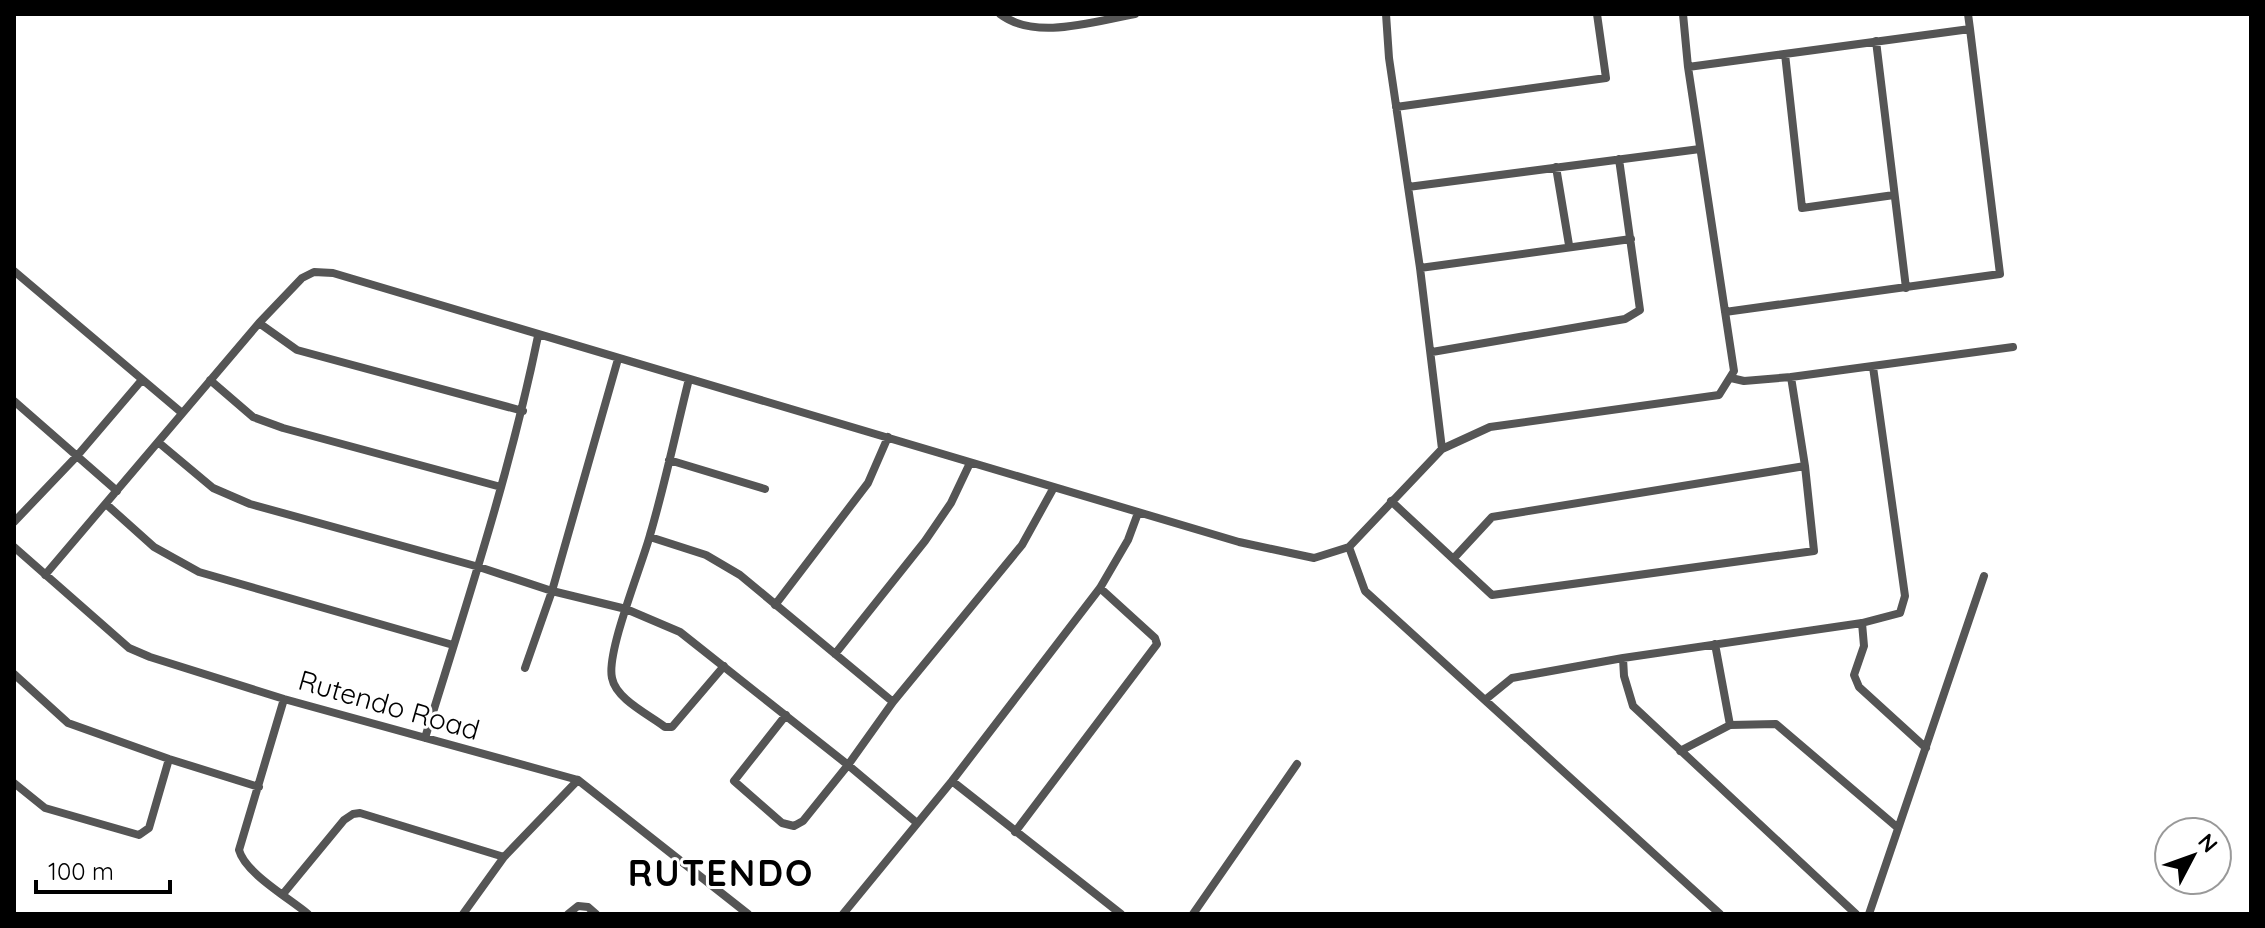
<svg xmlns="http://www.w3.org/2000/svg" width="2265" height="928" font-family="Quicksand,sans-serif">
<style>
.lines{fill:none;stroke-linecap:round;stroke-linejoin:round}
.street{stroke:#555;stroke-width:8}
.labels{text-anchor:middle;stroke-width:6;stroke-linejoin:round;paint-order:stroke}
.street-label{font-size:28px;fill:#000;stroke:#fff}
.district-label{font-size:36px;font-weight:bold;letter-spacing:2px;fill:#000;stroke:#fff}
</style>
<rect width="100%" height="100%" fill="#fff"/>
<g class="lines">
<path class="street" d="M1000,14c35,27 95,7 135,0
M1386,14l3,44 31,210 22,181
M1968,14l2,15
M1876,41l30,247
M1785,54l17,154 92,-13
M1688,67l282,-38 30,245 -275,38
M1396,107l210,-29 -9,-64
M1556,167l13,78
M1408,187l292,-38
M1420,268l211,-29
M14,271l168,142
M259,323l38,27 226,61
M1432,352l193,-33 15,-9 -21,-151
M1731,378l13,3 47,-4 222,-30
M689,379c-13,52 -24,105 -39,156 -8,30 -44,117 -38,143 4,21 36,36 53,49h7l52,-61
M210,380l43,37 30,11 218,59
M14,401l103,90
M158,442l55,46 37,16 229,63 73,24 74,18 54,23 168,133 69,58
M669,460l96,29
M1391,501l101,94 322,-44 -9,-85 -14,-89
M106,504l48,43 45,25 254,73
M14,522l63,-66 64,-75
M650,537l56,18 34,20 153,127
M14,547l115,101 21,9 134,42 294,81 170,134
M1349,547l16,44 355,323
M1454,558l38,-41 313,-51
M45,575l214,-252 43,-45 12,-6 19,1 906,269 75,16 35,-11 93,-98 48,-22 229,-32 15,-24 -46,-304 -5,-53
M775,605l93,-122 20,-46
M1862,623l2,23 -10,29 5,12 67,61
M1715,644l15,81
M835,654l90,-113 26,-38 19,-40
M1623,658l1,18 9,30 223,208
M525,668l27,-77 66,-232
M14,674l54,49 101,36 90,28
M284,699l-45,151c6,23 50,48 69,64
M1485,700l27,-22 111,-20 239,-35 38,-10 5,-17 -32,-229
M786,715l-52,66 48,42 12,3 9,-5 45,-56 45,-63 129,-157 31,-56
M425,738c41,-133 85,-265 113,-402
M1680,751l50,-26 46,-1 122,104
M952,781l169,133
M14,783l31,25 94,27 10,-7 20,-69
M1015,832l142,-188 -2,-6 -55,-50
M504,857l74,-77
M283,894l61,-74 9,-6 7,-1 144,44 -41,57
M568,914l10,-8 10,1 8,7
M843,914l109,-133 148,-193 28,-48 10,-27
M1193,914l104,-150
M1869,914l115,-338"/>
</g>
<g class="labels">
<g class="street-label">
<text transform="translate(389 705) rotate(16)" y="10">Rutendo Road</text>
</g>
<g class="district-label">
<text x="721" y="886">RUTENDO</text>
</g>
</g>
<rect width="2265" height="928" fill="none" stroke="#000000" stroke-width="32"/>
<g transform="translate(2193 856) rotate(49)"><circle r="38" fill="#ffffff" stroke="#999999" stroke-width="2"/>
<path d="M0-6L14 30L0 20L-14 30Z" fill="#000000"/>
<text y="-12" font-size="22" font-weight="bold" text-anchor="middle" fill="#000000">N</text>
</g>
<path d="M36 880v12h134v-12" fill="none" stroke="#000000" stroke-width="4"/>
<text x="48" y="880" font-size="24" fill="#000000" stroke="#ffffff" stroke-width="6" paint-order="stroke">100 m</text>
</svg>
